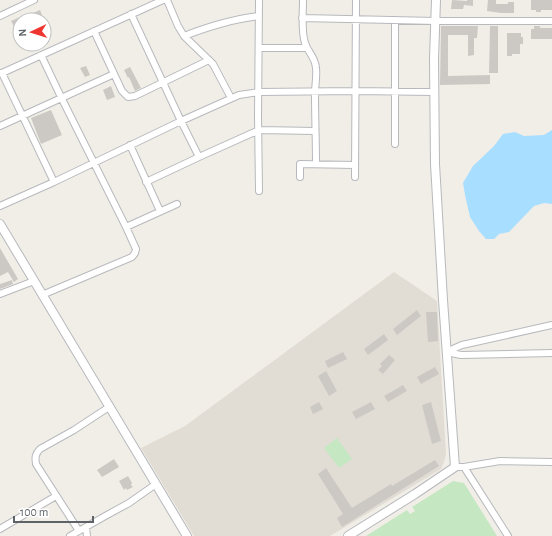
<svg xmlns="http://www.w3.org/2000/svg" width="552" height="536" font-family="'Alegreya Sans',sans-serif">
<style>
.education{fill:#e1ddd5}
.garden{fill:#c5e8c3}
.water{fill:#a8deff}
.building{fill:#ccc9c4}
.lines{fill:none;stroke-linecap:round;stroke-linejoin:round}
.minor-casing{stroke:#b7b9bd;stroke-width:8}
.tertiary-casing{stroke:#b7b9bd;stroke-width:10}
.minor{stroke:#fff;stroke-width:6}
.tertiary{stroke:#fff;stroke-width:8}
</style>
<rect width="100%" height="100%" fill="#f1eee7"/>
<path class="education" d="M394,272l43,29 9,153 -2,8 -3,7 -111,67h-136l-53,-88 44,-22z"/>
<path class="garden" d="M337,438l15,21 -13,9 -15,-20z
M453,481l11,2 33,53h-131l41,-26 3,4 5,-3 -3,-4z"/>
<path class="water" d="M552,130v74l-8,-1 -10,3 -25,26 -10,2 -5,5h-8l-7,-8 -9,-14 -5,-22 -2,-12 10,-17 21,-20 9,-12 12,-2 9,4 20,-1z"/>
<path class="building" d="M452,0l15,1v-1h6v6l-9,-1 -1,4h-12z
M488,0h8v4h12v-2h6v11h-13l-14,-2z
M531,0h21v10h-11v2h-5v-2h-5z
M40,10l4,10h-24v8l-4,2 -5,-9 9,-4v2z
M441,26h37l-1,12h-3v17l-6,1v-21h-20v41l42,-1v9l-50,1z
M490,26h8v47h-9z
M534,26h6v2h12v11h-21v-10h3z
M507,33h14v4h2v7h-3v10h-8v2h-5z
M86,66l4,9 -5,2 -5,-9z
M130,67l11,21 -6,3 -6,-14 -1,1 -4,-8z
M111,86l4,11 -8,3 -4,-10z
M51,110l11,25 -21,9 -10,-26z
M0,248l18,31 -4,3 -6,-10 -8,4z
M12,280l1,4 -13,5v-5z
M417,310l4,6 -24,19 -4,-6z
M426,312h11l1,29 -10,1z
M384,334l4,6 -20,15 -4,-6z
M343,352l4,7 -19,9 -3,-7z
M389,355l6,5 -12,14 -5,-4 4,-4 -2,-2z
M435,367l4,7 -18,10 -4,-7z
M326,371l11,20 -8,5 -11,-20z
M403,385l4,6 -19,11 -4,-6z
M319,402l4,7 -10,5 -3,-7z
M371,402l4,7 -19,10 -4,-7z
M431,402l10,39 -9,3 -10,-39z
M114,459l5,8 -17,10 -5,-7z
M435,460l4,6 -97,61 -5,-9 6,-4 -25,-40 8,-6 26,40 39,-24 1,2z
M128,476l4,7 -1,2 2,2 -6,3 -1,-2 -2,2 -5,-9z"/>
<g class="lines">
<g class="minor-casing">
<path id="minor" d="M167,0l11,26 6,10 29,28 18,34
M303,0c0,14 -2,30 2,43 3,10 10,13 11,25 1,9 -1,17 -1,25 0,24 1,47 1,71
M131,14l50,107 18,36
M0,16l34,-16
M302,18l134,3h116
M94,31l28,60 6,6 7,-1 74,-36
M184,36c26,-10 48,-17 75,-20
M259,48h48
M41,55l20,42 65,130 10,22 -1,4 -3,4 -90,38
M0,73h2l161,-73
M2,73l52,109
M0,126l114,-52
M395,144v-124
M130,145l30,66
M300,177v-13l55,1
M355,177l1,-177
M146,182l53,-25 60,-27 56,1
M259,191l-1,-75 1,-116
M0,206l54,-24 127,-61 58,-26 20,-3 97,-1 78,1
M126,227l51,-23
M0,294l34,-13
M446,352l16,-7 90,-20
M446,352l15,3 91,-2
M455,467h9l44,69
M464,467l36,-6 52,1
M86,527l1,9
M0,529l56,-33
M79,531l-43,-67c-1,-6 -1,-10 4,-15l34,-19 35,-23
M70,536l37,-21 22,-12 27,-19"/>
</g>
<g class="tertiary-casing">
<path id="tertiary" d="M0,224l187,312
M348,536l67,-42 40,-27 -12,-167 -8,-136 -1,-105 2,-59"/>
</g>
<use href="#minor" class="minor"/>
<use href="#tertiary" class="tertiary"/>
</g>
<g transform="translate(32 32) rotate(266)"><circle r="19" fill="#ffffff" stroke="#bfc1c2"/>
<path d="M0-3L7 15L0 10L-7 15Z" fill="#ee3530"/>
<text y="-6" font-size="11" font-weight="bold" text-anchor="middle" fill="#5e6367">N</text>
</g>
<path d="M14 516v6h79v-6" fill="none" stroke="#5e6367" stroke-width="2"/>
<text x="20" y="516" font-size="12" fill="#5e6367" stroke="#ffffff" stroke-width="3" paint-order="stroke">100 m</text>
</svg>
